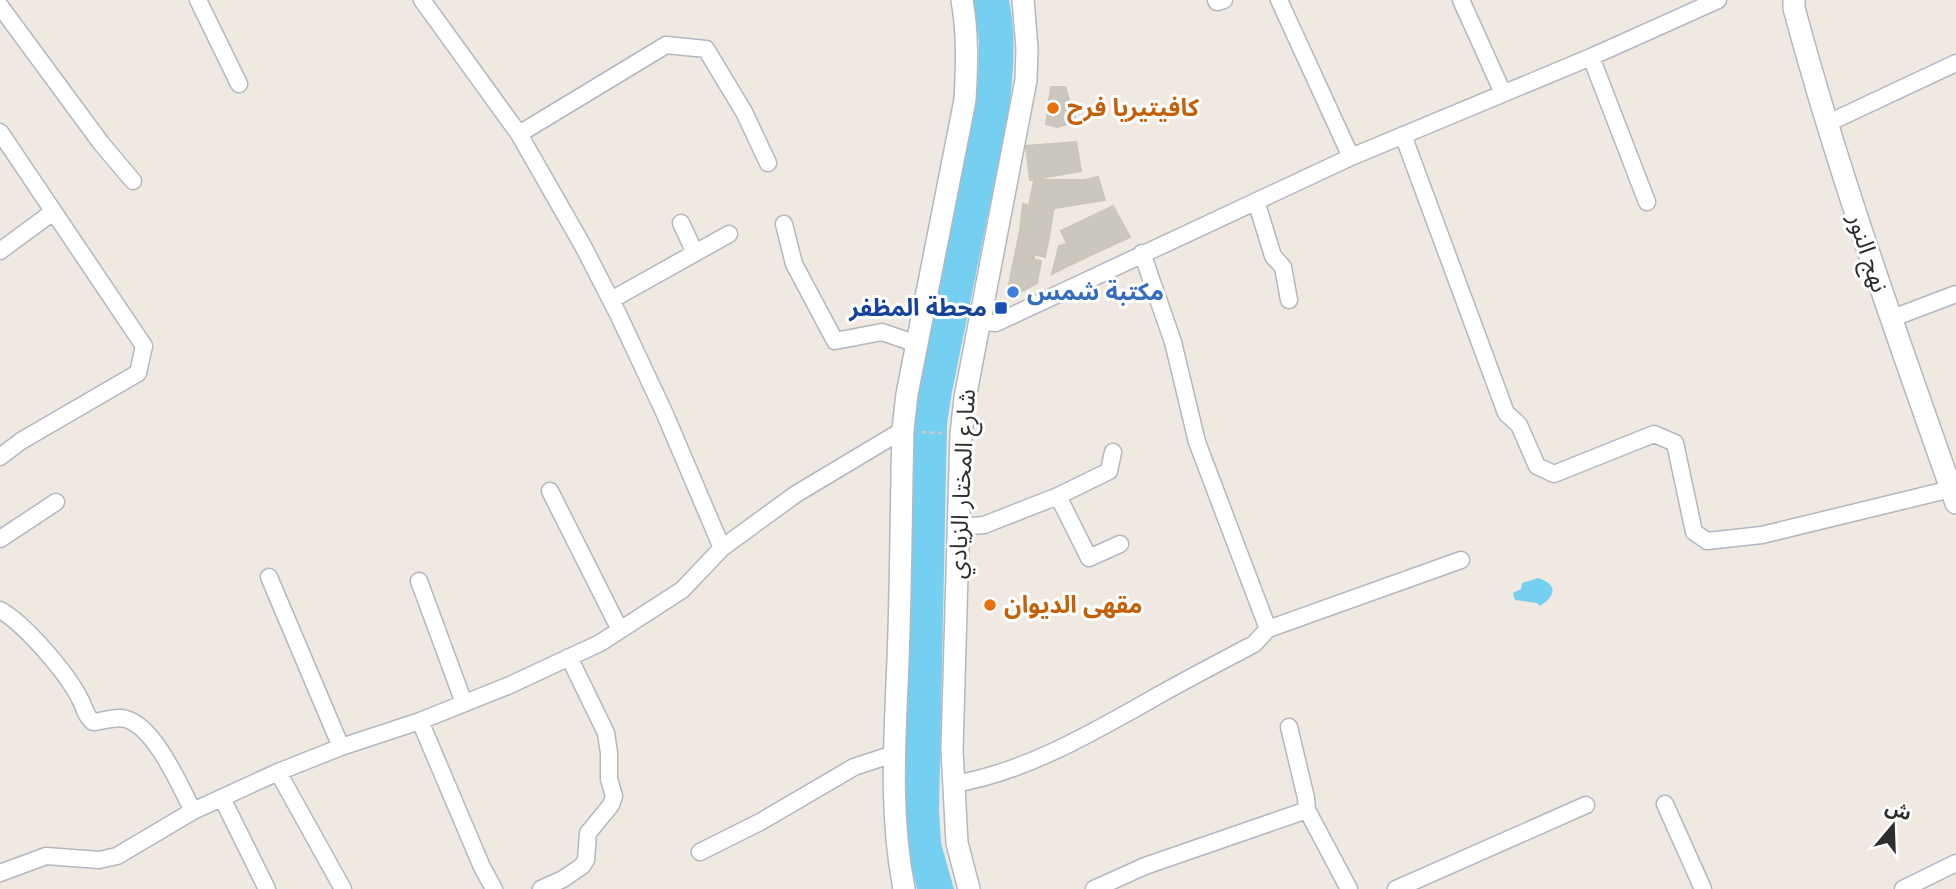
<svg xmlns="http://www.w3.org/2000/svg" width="1956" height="889" font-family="'PT Sans','Noto Sans Arabic',sans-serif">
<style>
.water{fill:#75cff0}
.building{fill:#cbc7bf;stroke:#cbc5ba;stroke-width:2}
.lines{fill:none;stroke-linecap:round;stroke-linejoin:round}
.street-casing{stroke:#b4b7c1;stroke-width:19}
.secondary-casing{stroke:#b4b7c1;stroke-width:24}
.path{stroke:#c9c9c9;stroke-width:2.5;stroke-dasharray:5 3.5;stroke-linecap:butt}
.street{stroke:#fff;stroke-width:16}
.secondary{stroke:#fff;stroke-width:21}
.food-dot{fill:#e8710a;stroke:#fff;stroke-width:2.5}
.shop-dot{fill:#3f7fe0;stroke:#fff;stroke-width:2.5}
.transit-dot{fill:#1a4fb4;stroke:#fff;stroke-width:2.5}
.labels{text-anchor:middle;stroke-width:6;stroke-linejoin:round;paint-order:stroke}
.food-label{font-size:24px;font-weight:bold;fill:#c56008;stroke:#fff;text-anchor:start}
.street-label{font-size:24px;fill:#2e2e2e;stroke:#fff}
.shop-label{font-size:24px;font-weight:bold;fill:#366cbe;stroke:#fff;text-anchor:start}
.transit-label{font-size:24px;font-weight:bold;fill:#164399;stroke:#fff;text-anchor:end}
</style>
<rect width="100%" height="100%" fill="#efe9e1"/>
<path class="water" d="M972,0h37c8,38 4,73 0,111l-57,281 -5,32 -8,386 2,33 13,46h-37l-10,-42 -3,-59 7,-340 5,-53 62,-314 1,-40z
M1538,578c20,6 18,18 2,28l-3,-3 -22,-3 -2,-7 8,-4 1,-6z"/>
<path class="building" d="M1051,87h14l11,34 -19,6 -11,-3z
M1076,142l5,29 -51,9 -4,-34z
M1098,177l7,23 -50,8 -2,3 -24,-5 5,-26h51z
M1023,204l30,7 -4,26 -29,-6z
M1113,206l17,31 -54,25 -15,-31z
M1020,231l29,6 -4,20 -11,-3v4l-19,-3z
M1067,244l9,18 -24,12 7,-28z
M1015,255l26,6 -4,22 -26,14 -4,-3z"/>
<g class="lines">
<g class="street-casing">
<path id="street" d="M198,0l41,84
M422,0l97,134 64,112 35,68 46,98 58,136
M1216,0l1,2 7,-2
M1279,0l72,157
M1461,0l42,93
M0,6l101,137 32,38
M1591,57l56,145
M1826,124l130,-61
M0,132l144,214 -6,27 -117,68 -21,16
M519,134l147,-89 40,4 38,63 24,51
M1403,135l103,278 13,12 18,41 17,8 100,-40 21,9 19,89 13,9 55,-6 189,-46
M1256,201l17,55 10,11 6,33
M681,223l14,30
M784,224l10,40 41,77 47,-9 35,12
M0,251l53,-39
M611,300l118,-66
M1890,319l66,-25
M979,322l17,1 355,-166 240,-100 127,-57
M550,491l70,139
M1058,496l51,-25 4,-19
M958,527l26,-2 74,-29 31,62 31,-14
M0,539l56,-37
M269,577l72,170
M419,581l45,122
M0,610c25,14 67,63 80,89 6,10 3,14 13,23 11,-1 23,-6 33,-3 29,8 54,67 67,92
M1268,629l193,-69
M420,721l62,146 12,22
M1289,727l17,71 1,12 42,79
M278,772l65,117
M953,784c72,-11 144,-54 206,-89 32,-18 63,-34 95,-51l14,-15 -71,-187 -24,-100 -31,-89
M222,798l45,91
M1665,804l38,85
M700,852l60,-30 94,-55 39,-13
M0,873l46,-17 53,4 18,-4 76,-45 85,-39 63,-25 79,-26 90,-36 90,-42 82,-53 40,-42 74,-54 107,-64
M541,889l22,-10 19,-13 4,-6 2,-27 23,-28 3,-9 -5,-17v-26l-3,-20 -37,-76
M1094,889l51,-23 162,-56
M1396,889l190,-84
M1903,889l53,-26"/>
</g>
<g class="secondary-casing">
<path id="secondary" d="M1794,0v8c45,168 104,330 162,495
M904,889c-15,-79 -9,-149 -6,-229 3,-76 3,-153 5,-230l4,-36 58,-294c2,-34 3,-66 -3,-100
M969,889l-12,-46 -5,-93 9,-316 4,-36 61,-318 1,-32 -4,-48"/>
</g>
<path class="path" d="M921,432l21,1"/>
<use href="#street" class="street"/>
<use href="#secondary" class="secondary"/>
</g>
<g class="food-dot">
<circle cx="1053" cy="108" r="7"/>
<circle cx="990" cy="605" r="7"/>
</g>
<circle class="shop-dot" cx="1013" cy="292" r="7"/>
<rect class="transit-dot" x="994" y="301" width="14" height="14" rx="3.5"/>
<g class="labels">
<g class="food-label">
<text x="1067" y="116">كافيتيريا فرح</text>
<text x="1004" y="613">مقهى الديوان</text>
</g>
<g class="street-label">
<text transform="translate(1868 253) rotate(72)" y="8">نهج النور</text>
<text transform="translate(962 484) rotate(-87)" y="8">شارع المختار الزيادي</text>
</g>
<g class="shop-label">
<text x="1027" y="300">مكتبة شمس</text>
</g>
<g class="transit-label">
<text x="987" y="316">محطة المظفر</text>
</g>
</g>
<g transform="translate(1893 826) rotate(19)" stroke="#ffffff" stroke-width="5" paint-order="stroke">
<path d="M0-5L12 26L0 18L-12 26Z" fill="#2e2e2e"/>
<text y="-10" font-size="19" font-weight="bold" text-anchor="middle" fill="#2e2e2e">ش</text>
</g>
</svg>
